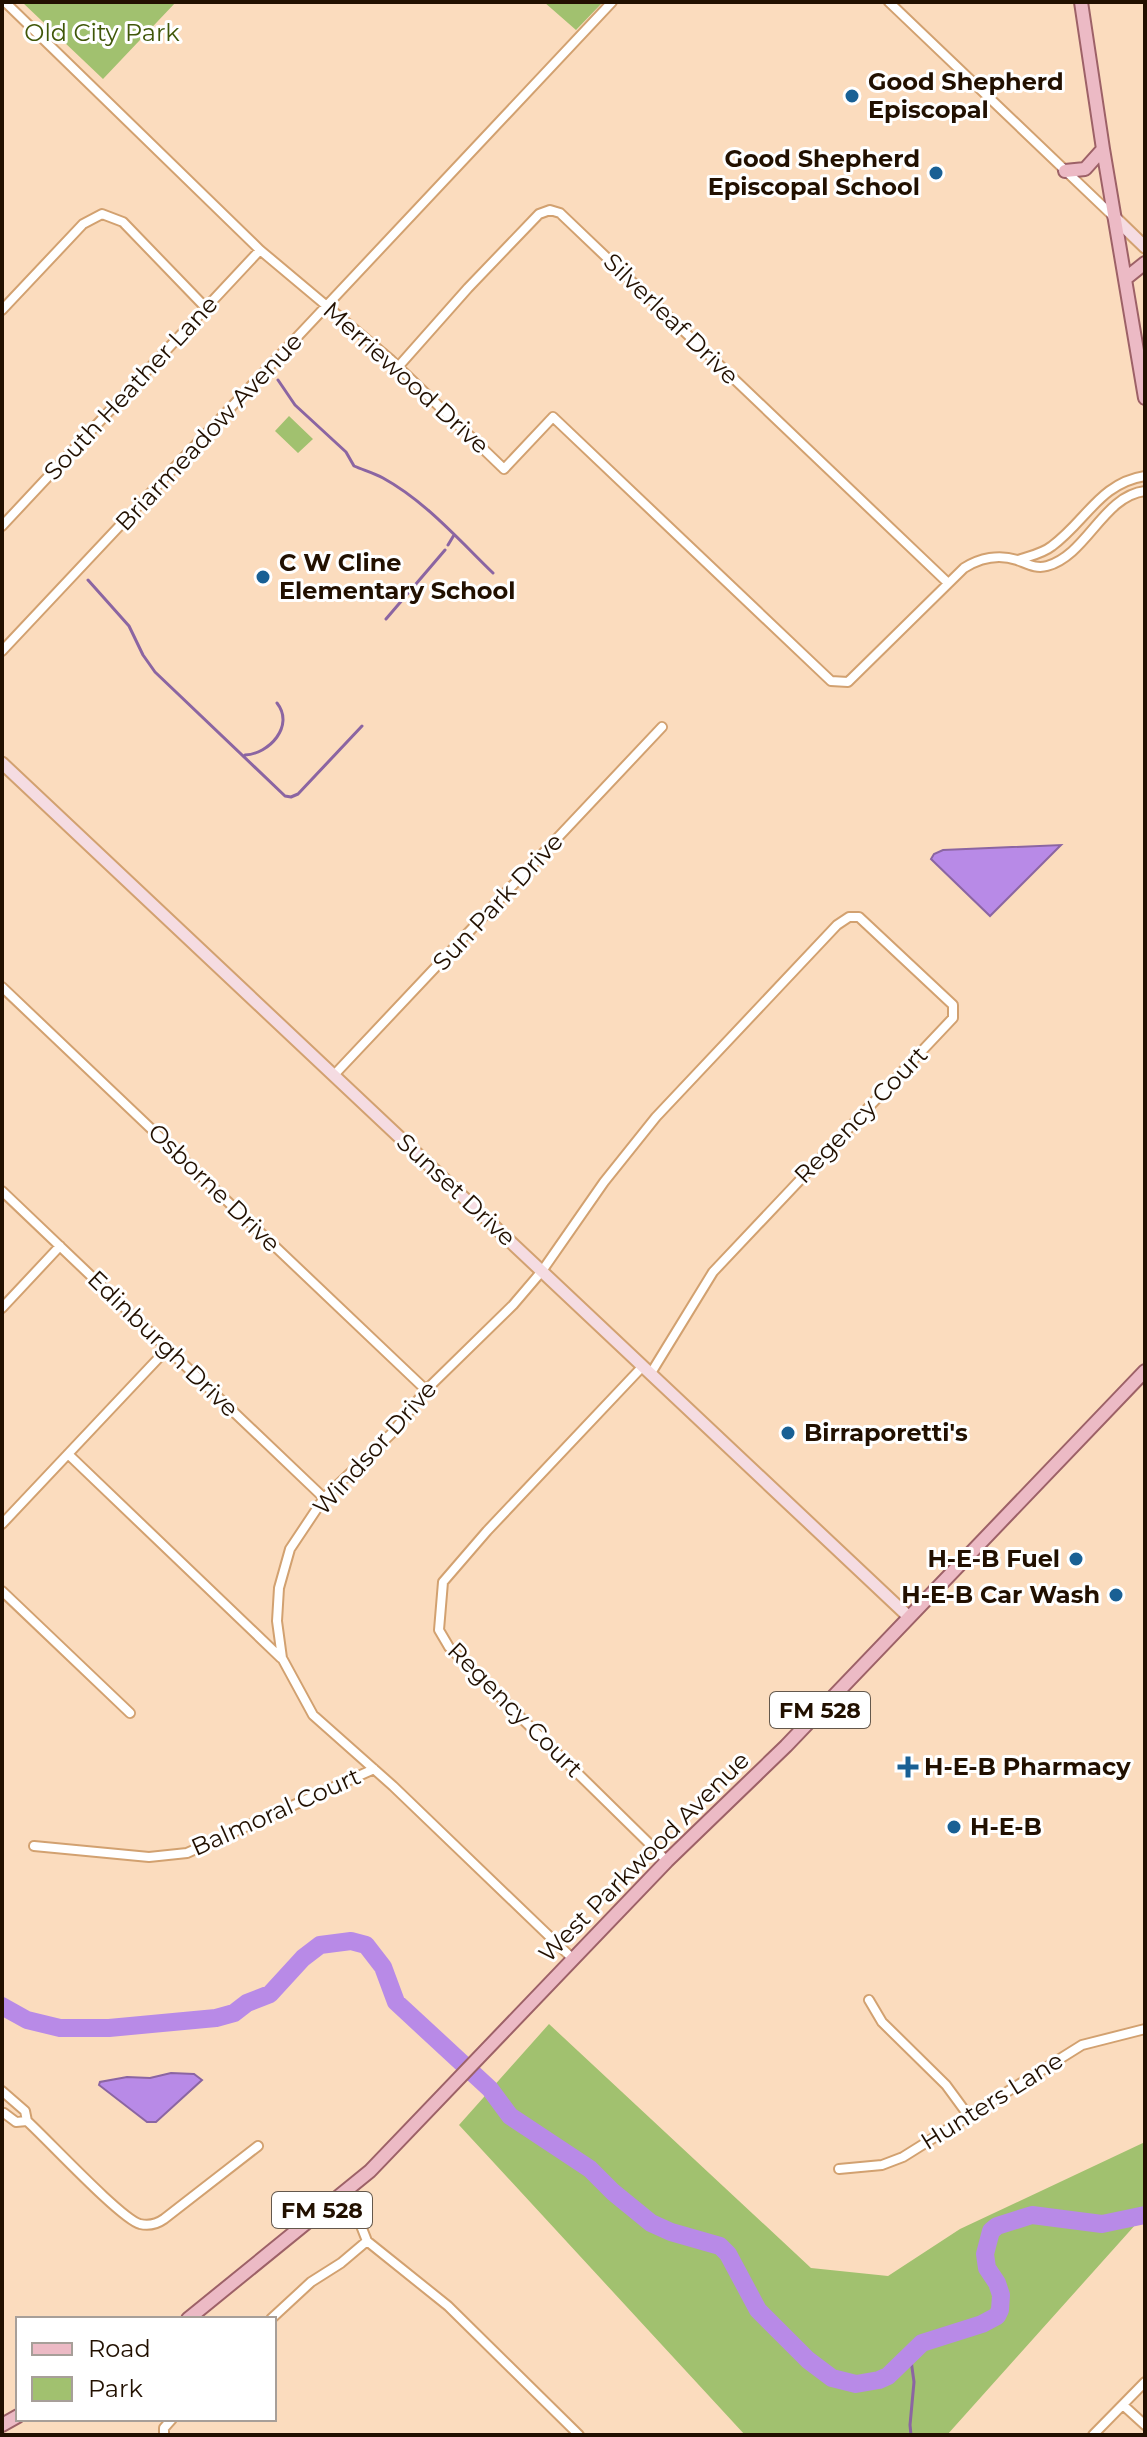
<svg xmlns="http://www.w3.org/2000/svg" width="1147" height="2437" font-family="Montserrat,sans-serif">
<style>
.green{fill:#a1c16f}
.water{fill:#b88ae7;stroke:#8b65a2;stroke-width:2}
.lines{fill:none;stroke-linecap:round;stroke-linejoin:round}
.stream{stroke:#8b65a2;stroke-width:3}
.river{stroke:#b88ae7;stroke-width:18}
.street-casing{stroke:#d2a170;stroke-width:12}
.secondary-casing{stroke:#d2a170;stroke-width:15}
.primary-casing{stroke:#9d6167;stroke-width:16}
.street{stroke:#fff;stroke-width:8}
.secondary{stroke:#f5dce2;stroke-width:11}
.primary{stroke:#ecbac5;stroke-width:12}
.poi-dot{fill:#196094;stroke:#fff;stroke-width:3}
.labels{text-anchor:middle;stroke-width:6;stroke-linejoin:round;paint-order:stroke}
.shield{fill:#fff;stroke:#64584c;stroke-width:2}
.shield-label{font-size:22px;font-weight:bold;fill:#221000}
.park-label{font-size:24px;fill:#405709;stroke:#fff}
.poi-label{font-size:24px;font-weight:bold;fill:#221000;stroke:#fff;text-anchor:start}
.street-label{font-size:24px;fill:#221000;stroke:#fff}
</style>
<rect width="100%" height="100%" fill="#fbdcbe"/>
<path class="green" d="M22,2h154l-73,77z
M544,2h59l-27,28z
M289,416l24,23 -15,14 -23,-22z
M549,2024l262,244 77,8 72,-47 185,-87v72l-198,221h-202l-286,-310z"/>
<path class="water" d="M1061,845l-71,71 -59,-57 3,-5 9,-4z
M171,2073l23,1 8,6 -46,42h-9l-48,-37 1,-3 27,-5 23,1z"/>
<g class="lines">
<path class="stream" d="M278,380l17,25 51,47 8,14c9,4 20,7 29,12 42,23 76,62 110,95
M448,545l6,-10
M88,580l41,46 14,29 12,17 130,124 6,1 7,-3 64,-68
M386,619l59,-69
M245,755c24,-1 50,-29 32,-52
M910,2353l4,29 -4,43 1,10"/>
<path class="river" d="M2,2006l25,14 33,8h49l107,-10 18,-5 13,-10 23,-9 33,-36 17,-13 31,-4 15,4 17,22 13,35 94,87 20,27 80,53 23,23 38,31 20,9 49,14 8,8 30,56 50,50 24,18 24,6 23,-4 9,-4 34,-33 60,-19 15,-8 3,-6 1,-15 -4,-12 -10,-15 -2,-14 6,-23 6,-5 35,-11 70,9 43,-9"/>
<g class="street-casing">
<path id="street" d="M5,2l255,248 130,109 114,110 49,-52 278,264 17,1 116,-114c16,-10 35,-14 53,-8 11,4 19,9 30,6 40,-11 56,-70 98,-75
M889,2l225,215
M2,310l81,-86 19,-10 21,8 83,86
M398,367l70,-79 71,-74 11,-4 10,3 388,370
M2,526l258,-276
M1018,560c11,-4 24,-6 34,-14 34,-25 48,-63 93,-70
M2,651l610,-649
M2,987l424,403
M334,1075l328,-348
M2,1191l322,307
M2,1308l58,-62
M643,1366l-156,165 -44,51 -4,48 10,17 218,214
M68,1454l213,204
M2,1524l166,-176
M2,1591l128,122
M34,1846l115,11 38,-4 187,-84
M573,1959l-180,-173 -80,-71 -31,-57 -5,-37 2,-33 11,-39 34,-51 67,-64 35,-44 87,-85 29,-34 62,-89 52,-65 181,-192 12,-8h10l94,88v13l-240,254 -62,101
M869,2000l13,22 64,63 22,30
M2,2091l23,20 2,10c20,18 94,98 113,103 9,2 17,0 24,-5l94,-73
M4,2113l12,9 11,-1
M839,2169l43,-4 21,-8 179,-112 63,-16
M347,2190l20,51 81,65 131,129
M271,2319l40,-37 30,-19 26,-22
M1123,2405l22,20
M164,2435v-7l8,-9
M1093,2435l52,-53"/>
</g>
<g class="secondary-casing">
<path id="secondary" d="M1114,217l31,30
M2,763l907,854"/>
</g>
<g class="primary-casing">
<path id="primary" d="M1081,2l22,147 42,249
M1065,171l20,-2 18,-20
M1125,279l20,-16
M188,2319l182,-148 297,-310 119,-115 359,-375
M2,2425l16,-9"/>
</g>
<use href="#street" class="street"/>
<use href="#secondary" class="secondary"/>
<use href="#primary" class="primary"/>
</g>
<g class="poi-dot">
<circle cx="852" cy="96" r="8"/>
<circle cx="936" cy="173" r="8"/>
<circle cx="263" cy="577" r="8"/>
<circle cx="788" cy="1433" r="8"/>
<circle cx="1076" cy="1559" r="8"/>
<circle cx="1116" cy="1595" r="8"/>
<path d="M904 1755h8v8h8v8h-8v8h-8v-8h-8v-8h8z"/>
<circle cx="954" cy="1827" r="8"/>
</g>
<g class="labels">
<g class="shield">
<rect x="770" y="1692" width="100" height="36" rx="6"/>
<rect x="272" y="2192" width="100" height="36" rx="6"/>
</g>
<g class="shield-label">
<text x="820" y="1718">FM 528</text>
<text x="322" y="2218">FM 528</text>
</g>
<g class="park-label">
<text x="102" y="41">Old City Park</text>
</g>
<g class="poi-label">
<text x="868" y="90">Good Shepherd<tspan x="868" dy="28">Episcopal</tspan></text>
<text x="920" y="167" text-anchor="end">Good Shepherd<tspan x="920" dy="28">Episcopal School</tspan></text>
<text x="279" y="571">C W Cline<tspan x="279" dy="28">Elementary School</tspan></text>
<text x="804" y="1441">Birraporetti's</text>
<text x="1060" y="1567" text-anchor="end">H-E-B Fuel</text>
<text x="1100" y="1603" text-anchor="end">H-E-B Car Wash</text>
<text x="924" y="1775">H-E-B Pharmacy</text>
<text x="970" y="1835">H-E-B</text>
</g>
<g class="street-label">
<text transform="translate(671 319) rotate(44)" y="8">Silverleaf Drive</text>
<text transform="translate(406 378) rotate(42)" y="8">Merriewood Drive</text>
<text transform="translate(131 388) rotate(-47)" y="8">South Heather Lane</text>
<text transform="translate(209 432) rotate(-47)" y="8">Briarmeadow Avenue</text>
<text transform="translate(498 902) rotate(-47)" y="8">Sun Park Drive</text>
<text transform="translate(861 1115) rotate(-46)" y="8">Regency Court</text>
<text transform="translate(214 1188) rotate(44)" y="8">Osborne Drive</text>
<text transform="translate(456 1190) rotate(43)" y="8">Sunset Drive</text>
<text transform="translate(163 1344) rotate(44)" y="8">Edinburgh Drive</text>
<text transform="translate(375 1448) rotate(-48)" y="8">Windsor Drive</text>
<text transform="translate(515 1710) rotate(45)" y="8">Regency Court</text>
<text transform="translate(276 1812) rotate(-24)" y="8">Balmoral Court</text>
<text transform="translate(644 1857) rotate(-45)" y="8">West Parkwood Avenue</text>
<text transform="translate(992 2101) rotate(-32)" y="8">Hunters Lane</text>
</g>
</g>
<rect width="1147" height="2437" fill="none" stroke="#221000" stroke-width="8"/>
<rect x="16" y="2317" width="260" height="104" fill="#ffffff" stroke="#a79f99" stroke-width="2"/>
<rect x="32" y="2343" width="40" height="12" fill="#ecbac5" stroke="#a79f99" stroke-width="2"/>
<text x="88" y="2357" font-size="24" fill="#221000">Road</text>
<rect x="32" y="2377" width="40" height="24" fill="#a1c16f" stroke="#a79f99" stroke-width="2"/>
<text x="88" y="2397" font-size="24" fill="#221000">Park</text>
</svg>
